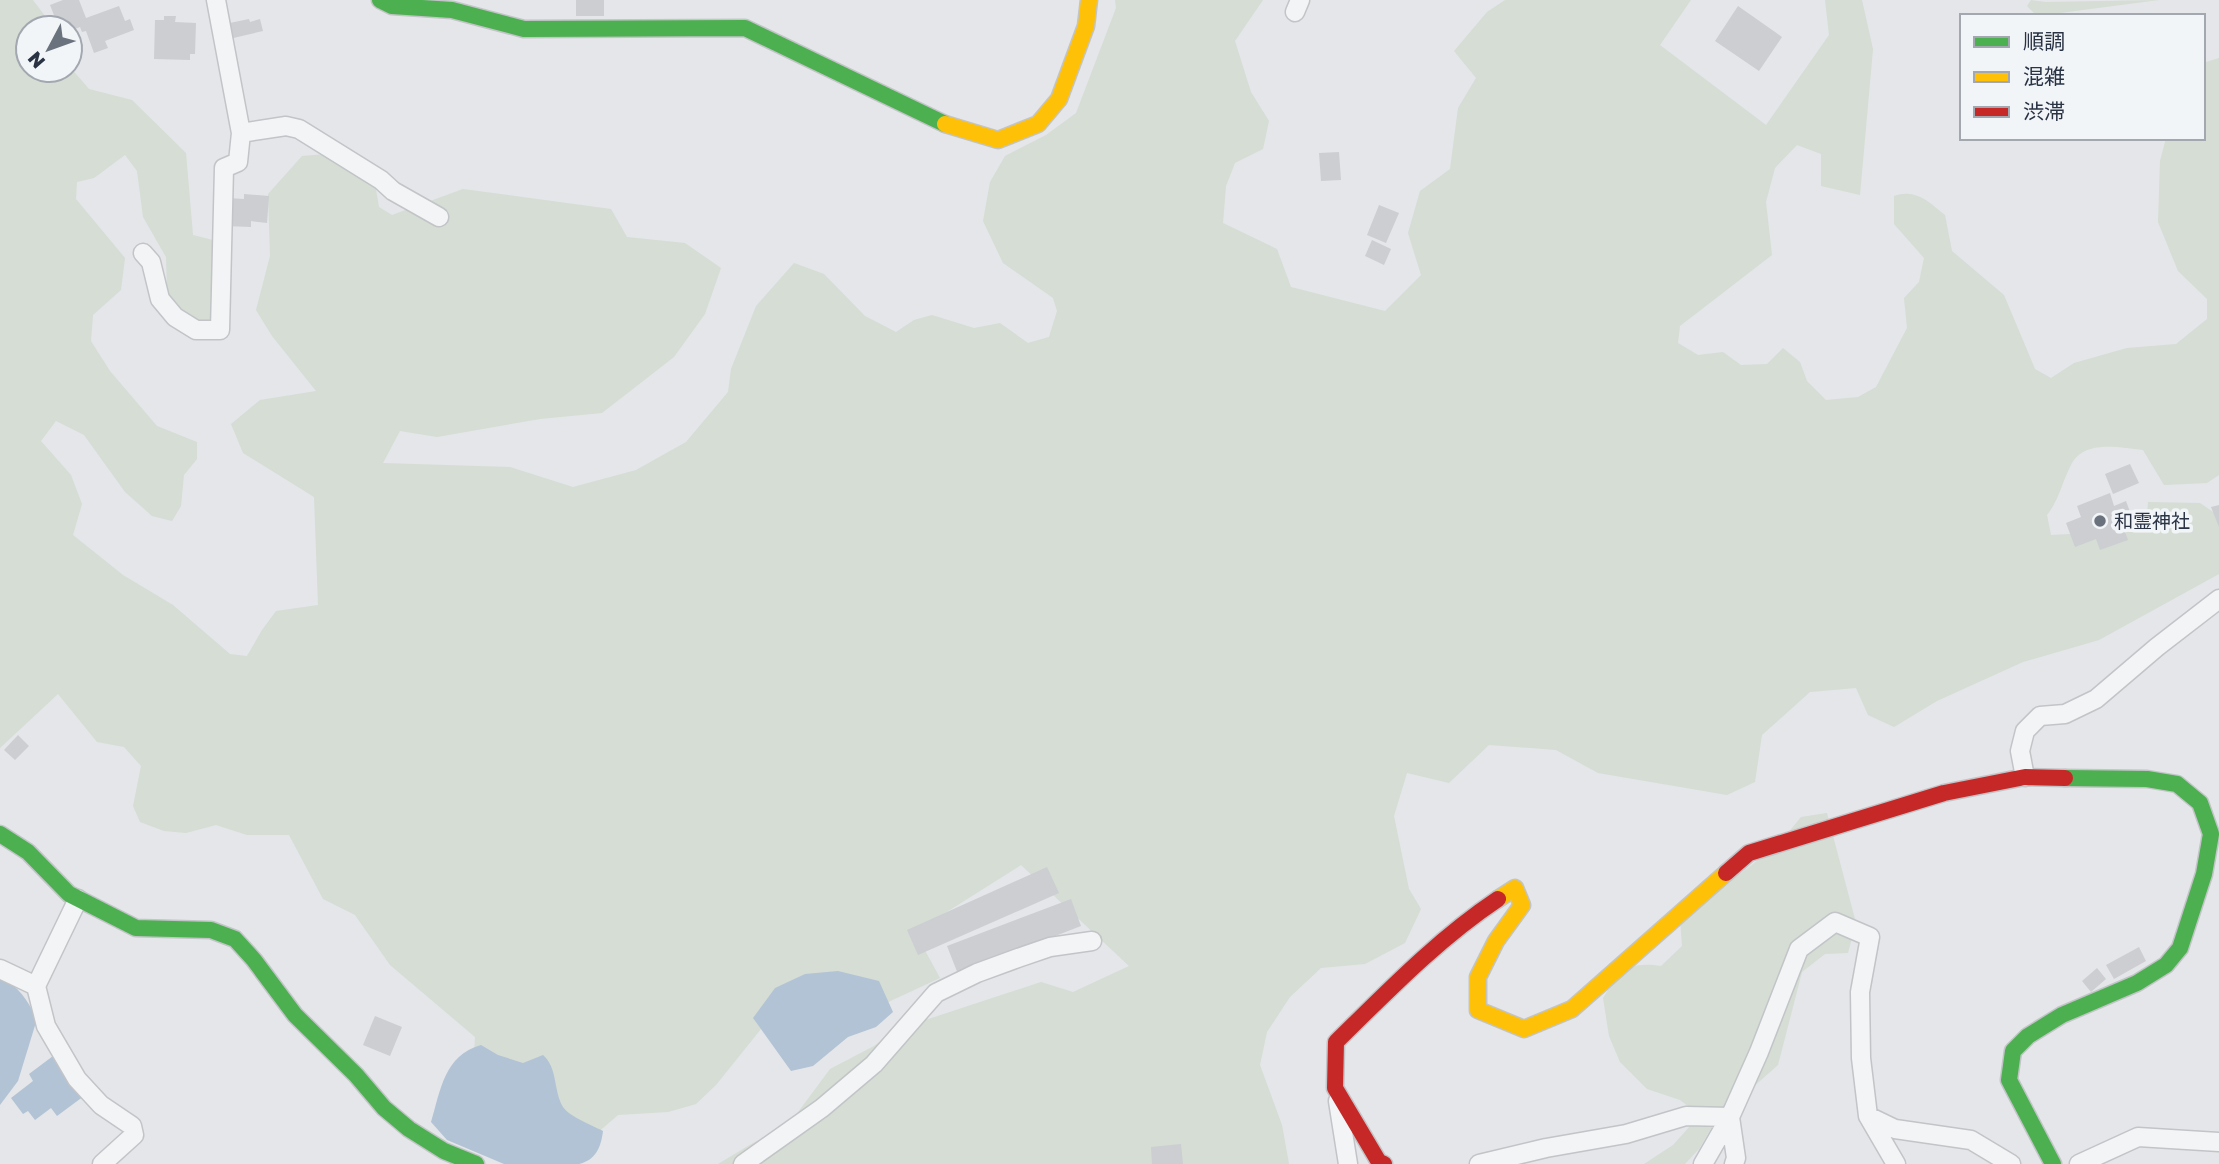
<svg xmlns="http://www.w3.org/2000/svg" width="2219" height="1164" font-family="'Golos Text','Noto Sans JP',sans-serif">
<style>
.green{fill:#d5ddd4}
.water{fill:#b2c3d5}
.building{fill:#ccced2}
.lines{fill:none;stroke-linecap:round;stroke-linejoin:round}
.street-casing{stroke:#c2c4c7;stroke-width:21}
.fast-casing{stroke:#c2c4c7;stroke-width:19}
.slow-casing{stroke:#c2c4c7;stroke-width:19}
.jam-casing{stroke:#c2c4c7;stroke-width:19}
.street{stroke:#f3f4f6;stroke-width:18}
.fast{stroke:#4caf50;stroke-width:16}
.slow{stroke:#ffc107;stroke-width:16}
.jam{stroke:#c62828;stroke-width:16}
.poi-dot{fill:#6a727e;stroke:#f2f5f8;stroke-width:2.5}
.labels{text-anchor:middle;stroke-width:7;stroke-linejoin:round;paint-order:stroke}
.poi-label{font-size:19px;fill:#293344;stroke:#f2f5f8;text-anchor:start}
</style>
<rect width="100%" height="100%" fill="#e4e6e9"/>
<path class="green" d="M0,0h33l21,28h-26v42h42v-3l19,22 43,11 54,53 7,82 28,7 -3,83 -21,1 -19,-13 -11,-23 -1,-33 -23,-40 -6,-46 -12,-16 -31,23 -17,4 -1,17 49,59 -4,32 -28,25 -2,26 19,30 47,55 40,16v17l-13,16 -3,31 -9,15 -20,-5 -27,-24 -41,-57 -28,-14 -15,20 30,34 11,29 -9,31 50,40 50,30 57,49 17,2 15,-26 14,-19 42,-6 -4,-108 -71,-44 -12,-29 29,-24 56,-9 -44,-55 -16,-26 14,-54 -2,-62 34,-38 24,-2 49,30 4,23 13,8 71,-26 148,20 16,28 58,6 36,25 -16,46 -31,43 -72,56 -62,6 -103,18 -37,-6 -17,32 127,4 63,20 63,-17 50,-28 42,-50 3,-23 25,-63 38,-43 30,11 41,42 31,16 18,-12 18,-5 42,13 26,-5 28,20 21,-6 8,-26 -4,-13 -50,-35 -20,-42 7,-39 15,-26 41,-21 30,-22 40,-105 -1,-8h148l-28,41 16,51 18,29 -6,28 -28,14 -9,23 -3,37 54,26 14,38 94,24 36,-36 -13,-42 12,-42 30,-22 8,-61 18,-30 -22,-27 33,-39 18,-12h186l-31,45 106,80 63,-90 -4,-35h37l11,49 -13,146 -39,-9v-32l-24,-9 -22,23 -9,34 6,53 -92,71 -2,17 20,12 25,-3 18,13 26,-1 16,-16 17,14 7,19 19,19 32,-3 18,-10 31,-59 -3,-30 15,-16 5,-24 -30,-34v-28c22,-8 35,6 51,19l7,36 52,44 31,74 16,9 23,-15 53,-15 49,-4 31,-25v-20l-29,-28 -20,-49 2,-61 6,-23h37v-75l16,-5v417l-12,8 -43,2 -21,-35c-23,-2 -59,-11 -72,15 -9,17 -12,35 -24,50l4,20 95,-5 2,-28 52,1 19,13v58l-120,66 -76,22 -86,39 -43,26 -26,-12 -12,-27 -46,4 -48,43 -7,47 -28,13 -129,-22 -42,-23 -67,-5 -40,38 -42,-10 -13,43 15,73 12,20 -16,34 -40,21 -44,4 -31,29 -23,35 -7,33 22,60 7,39h-571l35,-21 34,-16 43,-58 44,-23 24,-17 143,-47 32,10 56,-26 -108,-101 -106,67 25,46 -56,26 -107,5 -61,76 -20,19 -28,8 -50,3 -31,27 -113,-88 1,-17 -85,-72 -35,-50 -32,-16 -34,-64h-42l-31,-10 -30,8 -22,-2 -24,-9 -7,-16 8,-40 -17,-19 -27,-5 -39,-48 -58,54z
M2031,0l15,2 113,-2 -122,16 -10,-10z
M1827,813l29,110 -8,30 -23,1 -23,18 -24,93 -62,55 -17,29 -14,15h-41l29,-19 27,-30 -20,-15 -33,-11 -27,-27 -11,-26 -6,-38c17,-27 24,-37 58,-32l21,-20 -2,-27 98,-74 23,-28z"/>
<path class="water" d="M838,971l41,10 14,31 -17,15 -28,10 -35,29 -22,5 -38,-53 22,-30 30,-14z
M0,977c19,9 28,24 37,42l-19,62 -18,24z
M481,1045l17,10 25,8 20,-8c15,13 10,35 20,52 7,10 29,18 40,24 -2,16 -7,29 -24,33h-75l-57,-24 -16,-18c10,-33 13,-66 50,-77z
M53,1056l31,40 -27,20 -6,-8 -16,12 -7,-9 -5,3 -12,-16 22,-17 -4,-7z"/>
<path class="building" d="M63,0h16l7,18 33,-12 6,15 5,-2 4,11 -29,11 3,7 -14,5 -8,-22 -4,1 -2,-5 -10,4v-3h-11l-9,-23z
M576,0h28v16h-28z
M1738,6l44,31 -23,34 -44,-30z
M164,16h12l-1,6 21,1 -1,31h-5v6l-36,-1 1,-39h9z
M249,19l1,3 10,-3 3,12 -34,8 -4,-15z
M1339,152l2,28 -20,1 -2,-28z
M244,194l25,2 -2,27 -16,-2v6l-25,-1 2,-28 16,1z
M1379,205l20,8 -13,30 -19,-8z
M1372,240l19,9 -7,16 -19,-9z
M2130,464l9,19 -26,11 -8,-20z
M2110,493l4,13 12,-5 7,19 -11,4 6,16 -28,10 -4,-11 -21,8 -9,-24 15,-6 -4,-11z
M2219,505v22l-8,-20z
M18,735l11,11 -14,14 -11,-10z
M1047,867l12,26 -141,62 -11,-25z
M1071,899l10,27 -123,48 -11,-28z
M2139,947l7,14 -32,18 -8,-14z
M2097,968l9,11 -15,13 -9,-11z
M375,1016l27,11 -12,29 -27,-11z
M1181,1144l2,20h-31l-1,-17z"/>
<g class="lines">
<g class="street-casing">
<path id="street" d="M1295,12l5,-12
M241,133l45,-7 13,3 82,51 12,11 46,26
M143,253l8,9 9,37 15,18 21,13h24l4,-162 14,-6 3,-29 -25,-133
M2025,777l-5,-26 5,-20 15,-15 25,-2 31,-15 61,-52 62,-48
M0,969l36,17 42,-87
M36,986l10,40 31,53 24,26 31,21 2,9 -32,29
M1338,1101l10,63
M1868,1116l28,48
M1730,1117l6,41 -2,6
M743,1164l79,-56 52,-44 62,-71 41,-20 41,-15 32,-11 42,-6
M1479,1164l67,-16 80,-14 60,-18 44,1 29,-65 40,-103 36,-27 35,15 -10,55 1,66 7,58 27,13 76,11 40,24
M1703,1164l27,-47
M2079,1164l59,-27 81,5"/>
</g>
<g class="fast-casing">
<path id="fast" d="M380,0l12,6 60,4 72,19 221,-1 200,96
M0,834l28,18 41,42 67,34 75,2 24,9 19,21 41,55 61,60 28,33 25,21 35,22 32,13
M2053,1164l-44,-84 4,-29 15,-15 34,-21 75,-32 29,-18 14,-17 24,-74 7,-40 -11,-31 -23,-19 -30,-5 -82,-1"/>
</g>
<g class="slow-casing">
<path id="slow" d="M945,124l53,16 40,-16 21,-25 27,-73 3,-26
M1498,899l17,-11 7,17 -26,36 -18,36v33l46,19 48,-20 154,-136"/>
</g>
<g class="jam-casing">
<path id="jam" d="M1726,873l23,-20 195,-60 81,-16 40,1
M1384,1164l-5,-2 -44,-74 1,-46c51,-50 102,-103 162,-143"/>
</g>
<use href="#street" class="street"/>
<use href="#fast" class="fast"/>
<use href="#slow" class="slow"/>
<use href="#jam" class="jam"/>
</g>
<circle class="poi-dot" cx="2100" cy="521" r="7"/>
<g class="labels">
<g class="poi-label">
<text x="2114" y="528">和霊神社</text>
</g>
</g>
<rect x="1960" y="14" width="245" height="126" fill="#f2f5f8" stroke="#a2a7b0" stroke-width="2"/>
<rect x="1974" y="37" width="35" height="10" fill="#4caf50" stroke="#a2a7b0" stroke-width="2"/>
<text x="2023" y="49" font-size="21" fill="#293344">順調</text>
<rect x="1974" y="72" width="35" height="10" fill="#ffc107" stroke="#a2a7b0" stroke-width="2"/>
<text x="2023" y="84" font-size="21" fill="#293344">混雑</text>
<rect x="1974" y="107" width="35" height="10" fill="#c62828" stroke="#a2a7b0" stroke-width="2"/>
<text x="2023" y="119" font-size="21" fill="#293344">渋滞</text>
<g transform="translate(49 49) rotate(229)"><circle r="33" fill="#f2f5f8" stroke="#a2a7b0" stroke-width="2"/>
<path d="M0-5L12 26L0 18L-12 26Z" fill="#6a727e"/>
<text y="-10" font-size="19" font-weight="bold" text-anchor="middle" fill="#293344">N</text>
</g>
</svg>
